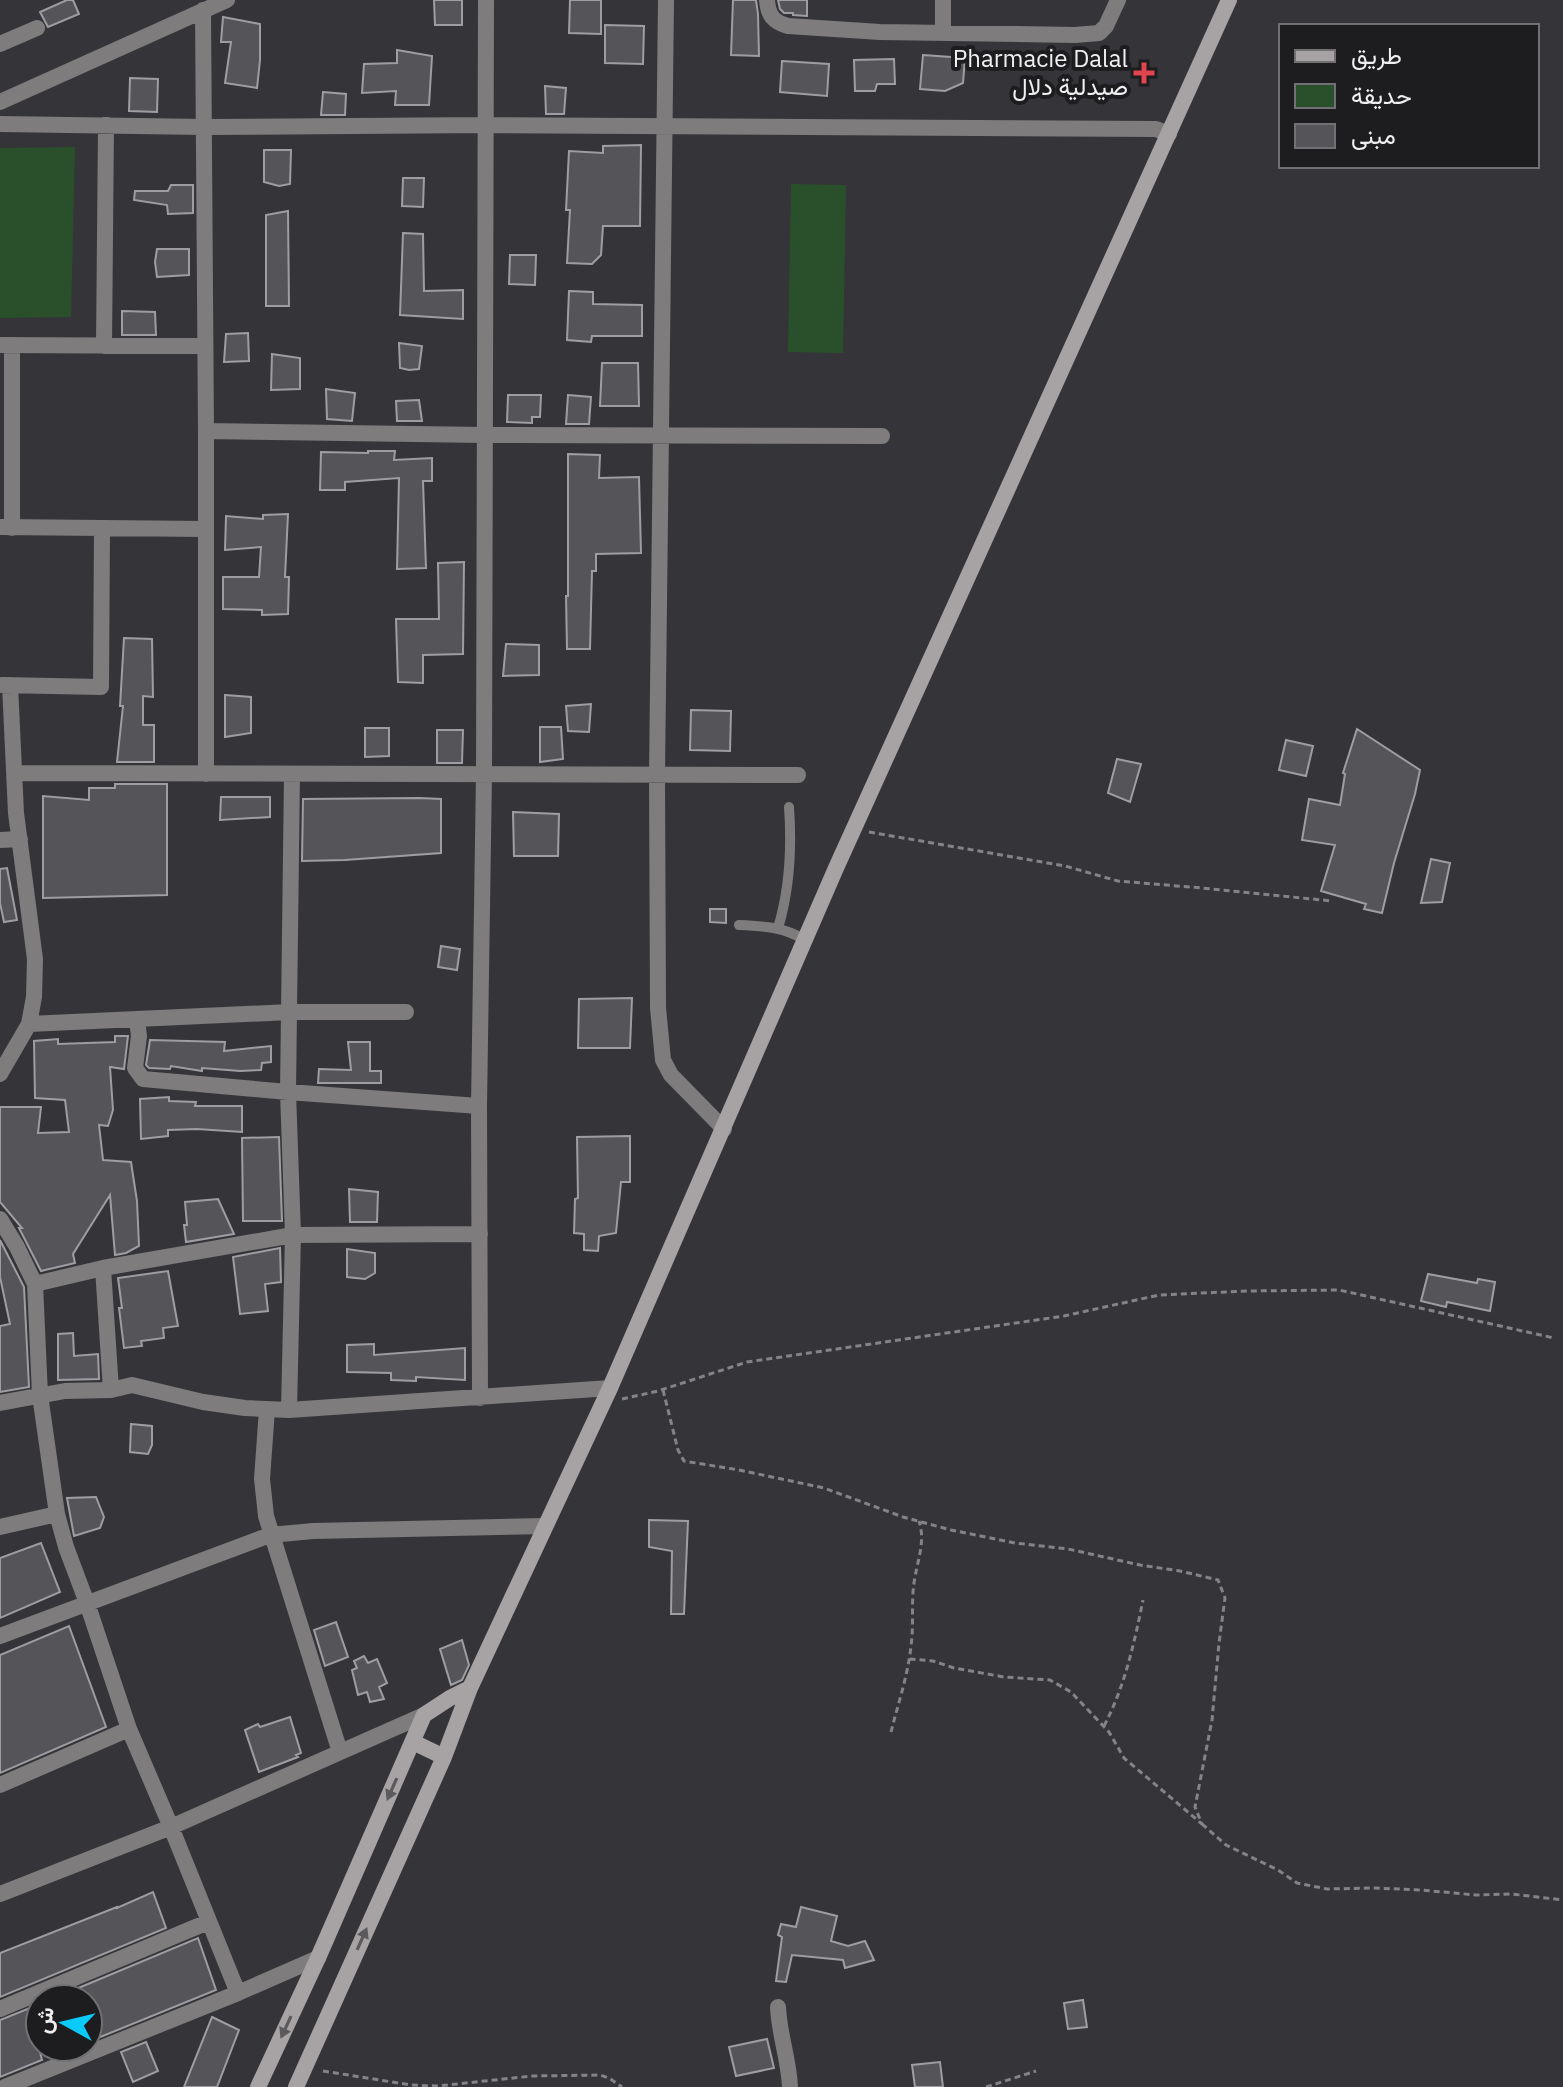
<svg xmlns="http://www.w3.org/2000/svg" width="1563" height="2087" font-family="'IBM Plex Sans',Vazirmatn,sans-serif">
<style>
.green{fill:#29502a}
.building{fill:#555559;stroke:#9d9da2;stroke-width:2}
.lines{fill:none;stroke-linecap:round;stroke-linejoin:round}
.path{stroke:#848487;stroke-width:3;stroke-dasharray:6 4;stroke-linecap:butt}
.lane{stroke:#7e7c7c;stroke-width:10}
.street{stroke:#7e7c7c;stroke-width:16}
.secondary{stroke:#a7a3a4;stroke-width:16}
.oneway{fill:#5b595b}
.health-dot{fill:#e0444e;stroke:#1d1d1f;stroke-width:3}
.labels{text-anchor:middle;stroke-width:8;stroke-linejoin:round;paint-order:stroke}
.poi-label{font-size:24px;fill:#efeff1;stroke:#1d1d1f;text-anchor:end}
</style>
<rect width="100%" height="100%" fill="#353539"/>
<path class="green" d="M75,147l-4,170 -71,1v-170z
M791,184l55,1 -3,168 -55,-1z"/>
<path class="building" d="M67,0h6l6,14 -31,13 -8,-15z
M434,0h28v25h-27z
M570,0h31v34l-32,-1z
M733,0h23l2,14 1,42 -28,-1z
M778,0h29v16l-14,-1v-2h-9l-4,-4z
M223,17l37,7v36l-3,28 -32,-5 6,-41h-10z
M605,25l39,1 -1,38 -38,-1z
M397,50l35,6 -3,49h-34l1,-14 -34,2 2,-29 33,-1z
M923,55l42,3 -2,25 -18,8 -25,-2z
M894,59l1,25h-18l-2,7h-20l-1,-31z
M782,61l47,3 -2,32 -47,-4z
M130,78l28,1 -1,33 -28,-1z
M545,86l21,2 -2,26h-18z
M323,92l23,2 -1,21h-24z
M641,145l-1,81h-37l-2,29 -9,9 -25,-1 3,-53h-4l3,-59 34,2v-7z
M264,150h27l-1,34 -11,2 -15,-4z
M403,178h21l-1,29 -21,-1z
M171,185h22v28l-25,1 -1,-9 -33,-5 1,-9h33z
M288,211l1,95h-23v-91z
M403,233l20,1 1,57 39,-1v29l-63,-4z
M157,249h32v26l-32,2 -2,-15z
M510,255h26l-1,30 -26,-1z
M569,291l24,1v12l49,1v31h-50l-1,6 -24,-2z
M122,311l33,1 1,23h-34z
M248,333l1,28 -25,1 2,-28z
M399,343l23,3 -3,23 -10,1 -9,-2z
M272,354l28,4v31l-29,1z
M602,363h36l1,43h-39z
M326,389l29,4 -3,28 -25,-2z
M508,395h33l-1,22h-8v6l-25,-1z
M568,395l23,2 -2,27h-23z
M419,400l3,21h-25l-1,-20z
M368,451h27l-1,9 38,-2v23h-9l3,87 -29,1 2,-91 -54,4v8h-25l1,-38 47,1z
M568,454l32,1 -1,23 40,-1 2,76 -45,1v17h-4l-2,78h-23l-1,-53h2z
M288,514l-3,63h4l-1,37 -26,1v-5l-39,-1v-32h36l2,-30 -36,3 1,-34 37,3v-4z
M464,562l-1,92 -40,1v28l-25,-1 -2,-63h43l-1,-56z
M124,638l28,1 1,58 -10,-1v29h11v37h-37l6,-56h-3z
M506,644l33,1v30l-36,1z
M225,695l26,2v36l-26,4z
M591,704l-2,28 -21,-1 -2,-25z
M691,710l40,1 -1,40 -40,-1z
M540,727h21l2,32 -23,3z
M365,728h24v28l-24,1z
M1357,729l63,41 -5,24 -21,69 -12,50 -18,-4 2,-5 -45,-13 14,-46 -33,-5 7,-41 31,6 5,-31 -2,-1z
M437,730h26l-1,33h-25z
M1286,740l27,6 -7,30 -27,-6z
M1117,759l24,5 -11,38 -22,-9z
M115,784h52v111l-124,3v-102l46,4v-12h26z
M221,797h49v20l-50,3z
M420,798l21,1v54l-96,7 -43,1 1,-62z
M513,812l46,2 -1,42h-44z
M1431,859l19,4 -8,39 -21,1z
M7,868l10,52 -13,2 -4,-19v-34z
M710,909h16v14l-16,-1z
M441,946l19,3 -3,21 -19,-3z
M632,998l-2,50h-52l1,-49z
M115,1036h13l-4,33 -14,-2 3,43 -5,16 -9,-1 4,35 28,2 6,39 2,45 -13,7 -11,2 -5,-60 -37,59 2,9 -34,8 -22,-43h3l-22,-26v-95h41l-3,26 31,-1 -4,-32 -30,-2 -1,-57 24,-2v5l57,-2z
M150,1040l75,2 -1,9 47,-5v16l-9,1 -1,7 -21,1 -38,-3v3l-31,-5 -1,3 -21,-1 -3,-3z
M348,1042h22v29h11v12h-63l1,-14 32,1z
M169,1097v4l27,1 -1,4h47v26l-45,-3 -29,1v6l-27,3 -1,-40z
M630,1136v46h-9l-5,51 -17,3 -1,15 -14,-1v-16l-10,-1 1,-34 3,-1 -1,-61z
M279,1137l3,84h-39l-1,-83z
M349,1189l29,3 -1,30h-27z
M218,1199l16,35 -48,8 -2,-17h3l-2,-23z
M0,1240l24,47 5,100 -29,5v-66l10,-2 -10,-47z
M280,1248l1,34 -16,2 3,27 -28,3 -7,-57z
M347,1249l28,4v20l-10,6 -18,-2z
M168,1271l10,55 -15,2 1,10 -23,3 1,5 -18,2 -5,-40h3l-4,-30z
M1428,1274l49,9 1,-4 17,3 -5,29 -43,-9 -1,5 -25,-6z
M73,1333l1,23 24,-2 1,25 -41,1v-46z
M374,1344v11l91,-7v32l-49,-3v4l-25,-1v-7l-44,-1v-27z
M131,1424l21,2v19l-4,9 -18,-2z
M96,1497l8,20 -4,11 -26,8 -7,-38z
M649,1520l39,1 -4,93h-13l1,-63 -23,-4z
M41,1543l19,49 -60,26v-60z
M336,1622l12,35 -23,9 -11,-36z
M69,1626l37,101 -106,46v-118z
M462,1640l7,25 -7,15 -11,5 -11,-36z
M364,1656l4,7 9,-4 10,24 -8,4 5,12 -14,3 -3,-10 -9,3 -6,-25 5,-2 -3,-7z
M290,1717l11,36 -5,2 2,2 -39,15 -14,-42 13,-6 2,3z
M153,1892l13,36 -166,69v-44l117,-46v1z
M801,1907l36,9 -6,25 17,5 17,-5 9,19 -29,8 -2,-8 -51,-5 -6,27 -10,-1 6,-44 -4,-2 3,-11 15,3z
M198,1938l18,52 -128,52v-43h-36z
M1083,2000l4,27 -19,2 -4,-26z
M40,2004v48l2,8 -42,17v-57z
M212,2017l27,13 -22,57h-33z
M767,2039l7,29 -38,8 -7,-29z
M146,2042l12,29 -25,11 -12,-30z
M940,2062l3,25h-28l-3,-22z"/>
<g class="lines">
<path class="path" d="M869,832l196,34 53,15 84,7 130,13
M663,1390l15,60 6,11 55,9 85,18 79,29 48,13 64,13 53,6 72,16 40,6 38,9 7,18 -6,45 -7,77 -17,87 7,17 -78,-66 -15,-26 -38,-40 -21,-12 -46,-3 -50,-9 -21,-7 -23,-2
M622,1399l36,-8 89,-29 317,-46 95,-21 88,-4 92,-1 215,48
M1104,1726c21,-40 30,-82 39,-126
M891,1732c7,-28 17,-57 20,-86 3,-21 0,-42 3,-63 3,-22 12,-41 5,-62
M1202,1824l24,21 52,25 19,13 30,6 46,-1 48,2 55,5 36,-1 51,6
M323,2071l88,14 27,1 94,-10 68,-1 9,3 13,9
M986,2087l50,-16"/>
<path class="lane" d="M739,925c25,1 45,2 66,15
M778,928c12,-40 14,-79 11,-121"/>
<path class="street" d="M666,0l-9,775 1,233 5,52 8,15 53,54
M767,0c1,15 6,22 21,26l92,6 195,3 24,-2 7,-7 12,-26
M943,0v33
M203,10l3,421v343
M0,44l37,-16
M0,102l227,-102
M0,124l204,3 282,-2 670,4 13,5
M0,345l205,1
M104,346l2,-221
M206,431l279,4 397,1
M0,527l205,2
M12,528v-183
M2,685l99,2 1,-158
M14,773l784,2
M0,840l20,-1
M137,1020l2,16 -4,32 8,11 145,13 191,14
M29,1024l261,-12h116
M0,1074l29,-50 5,-27 1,-38 -19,-146 -6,-128
M0,1219l17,28 18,37 5,111 17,119 9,33 21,56 42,126 42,98 67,166
M103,1268l8,122
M35,1284l68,-16 190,-33 187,-1
M480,1398l-1,-292 5,-332 2,-774
M0,1403l65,-12 46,-1 21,-5 71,17 42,6 44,2 321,-22
M267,1409l-5,70 4,37 74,236
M289,1410l4,-175 -5,-143 4,-318
M0,1527l57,-13
M0,1636l270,-101 43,-4 232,-5
M0,1785l129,-56
M0,1894l171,-67 253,-112
M778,2007c1,27 11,53 12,80
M0,2009l208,-87
M5,2087l233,-94 80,-35"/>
<path class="secondary" d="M413,1742l31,15
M258,2087l60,-129 106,-243 26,-17 20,-10
M296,2087l148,-330 26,-69 140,-300 226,-520 393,-868"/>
</g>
<defs><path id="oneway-solid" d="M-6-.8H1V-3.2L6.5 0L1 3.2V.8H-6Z" transform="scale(2)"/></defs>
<g class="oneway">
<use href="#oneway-solid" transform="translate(392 1789) rotate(114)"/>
<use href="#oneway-solid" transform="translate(362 1939) rotate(-66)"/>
<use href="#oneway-solid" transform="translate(286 2027) rotate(115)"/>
</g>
<path class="health-dot" d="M1140 61h8v8h8v8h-8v8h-8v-8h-8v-8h8z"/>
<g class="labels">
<g class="poi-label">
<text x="1128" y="67">Pharmacie Dalal<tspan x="1128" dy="28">صيدلية دلال</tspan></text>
</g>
</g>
<rect x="1279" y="24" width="260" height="144" fill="#1d1d1f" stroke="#717173" stroke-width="2"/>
<rect x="1295" y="50" width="40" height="12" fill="#a7a3a4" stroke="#717173" stroke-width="2"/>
<text x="1351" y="64" font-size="24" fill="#efeff1">طريق</text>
<rect x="1295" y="84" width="40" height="24" fill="#29502a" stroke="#717173" stroke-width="2"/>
<text x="1351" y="104" font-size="24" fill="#efeff1">حديقة</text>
<rect x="1295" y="124" width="40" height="24" fill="#555559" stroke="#717173" stroke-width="2"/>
<text x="1351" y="144" font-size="24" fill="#efeff1">مبنى</text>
<g transform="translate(64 2023) rotate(278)"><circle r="38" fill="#1d1d1f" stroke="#717173" stroke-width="2"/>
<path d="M0-6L14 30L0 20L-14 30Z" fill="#0acafa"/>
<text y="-12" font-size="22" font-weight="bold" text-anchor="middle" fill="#efeff1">ش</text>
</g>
</svg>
